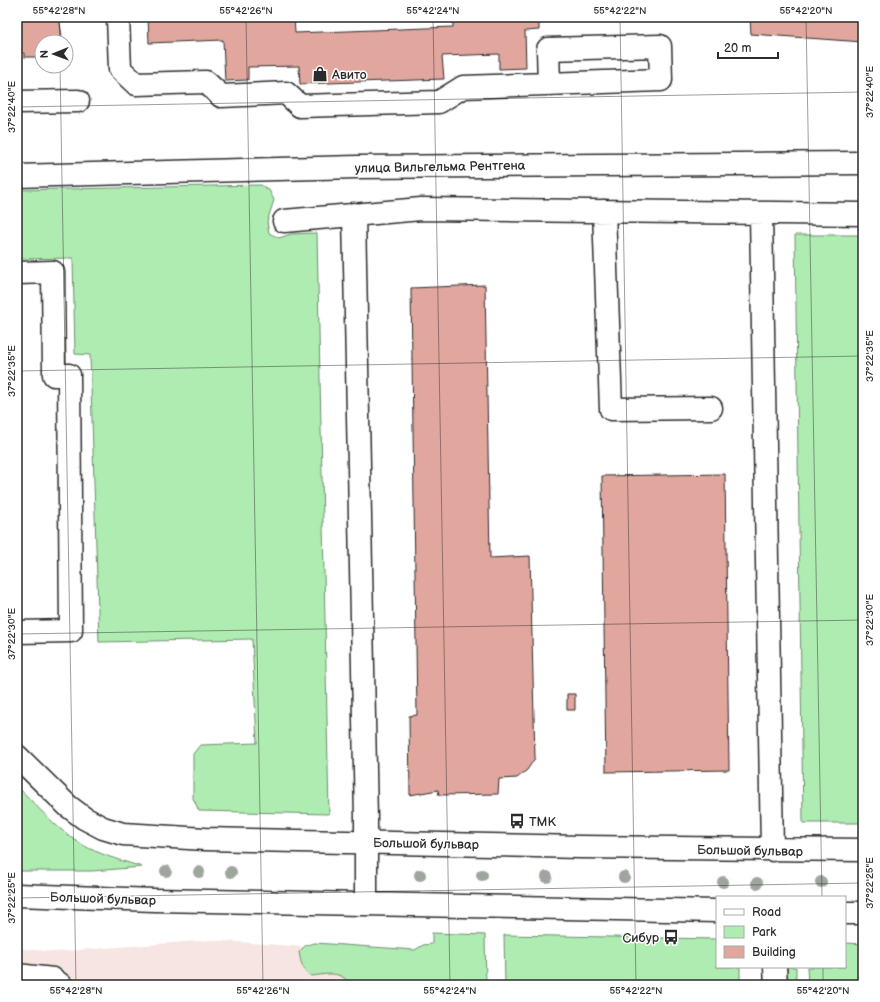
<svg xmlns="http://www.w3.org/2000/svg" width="880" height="1002" font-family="'Balsamiq Sans',sans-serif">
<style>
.built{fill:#f6e5e2}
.green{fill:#afecb2;stroke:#6d8c6e}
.building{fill:#e1a79e;stroke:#2b2b2b}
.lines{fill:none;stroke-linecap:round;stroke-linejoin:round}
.minor-casing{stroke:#2b2b2b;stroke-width:25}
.minor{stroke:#fff;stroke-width:22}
.tree{fill:#9da59d}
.ticks{fill:none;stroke:#2b2b2b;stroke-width:1;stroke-opacity:0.45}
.labels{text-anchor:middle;stroke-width:3;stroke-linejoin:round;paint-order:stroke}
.poi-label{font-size:13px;fill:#2b2b2b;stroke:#fff;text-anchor:start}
.street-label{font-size:13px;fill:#2b2b2b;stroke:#fff}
.neatline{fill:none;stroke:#2b2b2b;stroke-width:1.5}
.ticks-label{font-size:10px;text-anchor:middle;fill:#2b2b2b}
</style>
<rect width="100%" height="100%" fill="#fff"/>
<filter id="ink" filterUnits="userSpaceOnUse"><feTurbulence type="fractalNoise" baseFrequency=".025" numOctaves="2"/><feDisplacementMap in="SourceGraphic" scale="8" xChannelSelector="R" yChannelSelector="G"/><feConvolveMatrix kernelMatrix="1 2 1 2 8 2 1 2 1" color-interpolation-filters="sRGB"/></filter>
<g filter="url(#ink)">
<path class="built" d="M211,940l218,16 -3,29h-409v-37l36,4z"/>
<path class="green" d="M261,185l8,5 5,10 -7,22 2,11 10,5 12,-4 26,-1 12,581 -130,-3 -6,-13v-44l7,-9 57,-2 -5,-104 -153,3 -9,-287 -15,-1 -2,-96 -56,1v-69z
M795,235h68v588h-60z
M17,786c23,23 48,53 78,65 15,7 32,11 47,16l-50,4h-75z
M432,933l53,2 1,50h-134c-13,-15 -23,-11 -41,-9 -9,-7 -10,-13 -12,-24l7,-7 9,-2 100,7 8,-5 9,-1z
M504,935l213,4v28h23v18h-235z
M845,943l18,1v41h-55l-1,-18h38z
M787,967h9v18h-8z"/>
<path class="building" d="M17,17h42l3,19 -6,6h-14v6h-3v9h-15v-4l-7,1z
M148,17h44v2l102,-2 1,16 158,-6v-10h105l-3,3h-16v10l-14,1 1,37 -27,1v-15l-57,2 2,23 -144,5 -1,-18 -51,1v13l-23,1 -2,-41 -74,3z
M750,17h113v25l-112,-8z
M485,285l5,273 40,-2 5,202 -8,12 -10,8 -18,1 -1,15 -59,1 -1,-5 -28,5 -1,-79 8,-1 -6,-427z
M725,474l4,296 -123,2 -4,-296z
M567,694h8v16h-8z"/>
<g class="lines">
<g class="minor-casing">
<path id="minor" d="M118,17l2,52 16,15 70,-2 15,14 65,-3 14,13 139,-4 24,-15 198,-7 -1,-34 -112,3 1,35
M17,102l61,-1
M17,176l340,-9 506,-4
M604,211l7,198 100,-1
M761,213l11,637
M354,214l12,606v84
M284,221l137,-12 442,5
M17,273l36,-1 1,103h15l2,256 -54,1
M17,756l51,50 16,12 19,10 20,6 82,5 375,8 283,3
M17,895l137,5 563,11
M845,913h18
M775,967l1,18
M17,975l36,4 8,6"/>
</g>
<use href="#minor" class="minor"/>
</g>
<g class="tree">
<circle cx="166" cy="871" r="6"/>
<circle cx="199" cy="872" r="6"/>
<circle cx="231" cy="872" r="6"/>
<circle cx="420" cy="875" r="6"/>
<circle cx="482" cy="875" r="6"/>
<circle cx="547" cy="877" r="6"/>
<circle cx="624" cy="877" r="6"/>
<circle cx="723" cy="882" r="6"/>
<circle cx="821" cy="882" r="6"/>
<circle cx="757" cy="883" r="6"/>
</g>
</g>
<path class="ticks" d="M59,17l1,25M246,17l17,968M433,17l17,968M620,17l16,968M806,17l16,880M60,66l16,919M17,107l846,-15M17,371l846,-15M17,634l846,-14M17,898l846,-15M823,967v18"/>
<defs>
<g id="shop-bare" transform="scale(1.2)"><path d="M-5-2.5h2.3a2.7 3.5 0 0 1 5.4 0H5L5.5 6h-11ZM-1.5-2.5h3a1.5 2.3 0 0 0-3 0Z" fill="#2b2b2b" stroke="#fff" stroke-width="2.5" paint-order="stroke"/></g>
<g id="bus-bare" transform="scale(1.2)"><path d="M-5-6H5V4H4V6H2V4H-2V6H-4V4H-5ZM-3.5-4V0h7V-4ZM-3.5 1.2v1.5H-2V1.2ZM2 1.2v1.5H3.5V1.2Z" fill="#2b2b2b" stroke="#fff" stroke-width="2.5" paint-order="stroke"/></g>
</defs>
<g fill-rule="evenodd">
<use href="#shop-bare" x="320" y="74"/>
<use href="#bus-bare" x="517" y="821"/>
<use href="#bus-bare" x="671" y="937"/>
</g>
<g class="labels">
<g class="poi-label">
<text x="332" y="79">Авито</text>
<text x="529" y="826">ТМК</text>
<text x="659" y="942" text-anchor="end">Сибур</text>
</g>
<g class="street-label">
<text transform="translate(440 166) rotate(-1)" y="5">улица Вильгельма Рентгена</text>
<text transform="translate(426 843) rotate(1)" y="5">Большой бульвар</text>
<text transform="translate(750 850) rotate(1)" y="5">Большой бульвар</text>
<text transform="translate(103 898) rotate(2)" y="5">Большой бульвар</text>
</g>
</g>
<rect width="880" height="1002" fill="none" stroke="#fff" stroke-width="44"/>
<rect x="716" y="896" width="130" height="72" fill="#ffffff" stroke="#aaaaaa"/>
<rect x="724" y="909" width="20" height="6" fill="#ffffff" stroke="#aaaaaa"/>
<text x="752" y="916" font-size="12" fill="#2b2b2b">Road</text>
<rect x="724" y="926" width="20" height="12" fill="#afecb2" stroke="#aaaaaa"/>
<text x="752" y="936" font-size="12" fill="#2b2b2b">Park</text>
<rect x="724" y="946" width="20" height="12" fill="#e1a79e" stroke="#aaaaaa"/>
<text x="752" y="956" font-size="12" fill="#2b2b2b">Building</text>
<g transform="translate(54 54) rotate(269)"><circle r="19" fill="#ffffff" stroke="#aaaaaa"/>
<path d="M0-3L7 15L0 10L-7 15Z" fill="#2b2b2b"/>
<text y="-6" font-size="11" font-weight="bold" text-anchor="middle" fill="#2b2b2b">N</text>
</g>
<path d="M718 52v6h60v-6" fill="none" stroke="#2b2b2b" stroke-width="2"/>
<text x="724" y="52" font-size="12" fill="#2b2b2b" stroke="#ffffff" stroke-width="3" paint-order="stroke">20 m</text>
<rect x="22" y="22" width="836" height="958" class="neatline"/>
<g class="ticks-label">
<text x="59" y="14">55°42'28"N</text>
<text x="246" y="14">55°42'26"N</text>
<text x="433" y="14">55°42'24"N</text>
<text x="620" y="14">55°42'22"N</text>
<text x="806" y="14">55°42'20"N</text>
<text transform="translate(869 92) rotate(-90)" y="4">37°22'40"E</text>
<text transform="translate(11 107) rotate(-90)" y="4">37°22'40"E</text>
<text transform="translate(869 356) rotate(-90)" y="4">37°22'35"E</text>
<text transform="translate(11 371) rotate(-90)" y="4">37°22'35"E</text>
<text transform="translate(869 620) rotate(-90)" y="4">37°22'30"E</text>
<text transform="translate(11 634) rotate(-90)" y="4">37°22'30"E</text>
<text transform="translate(869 883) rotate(-90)" y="4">37°22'25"E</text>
<text transform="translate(11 898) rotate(-90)" y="4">37°22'25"E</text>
<text x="76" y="994">55°42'28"N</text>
<text x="263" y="994">55°42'26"N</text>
<text x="450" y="994">55°42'24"N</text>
<text x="636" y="994">55°42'22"N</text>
<text x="823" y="994">55°42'20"N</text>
</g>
</svg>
